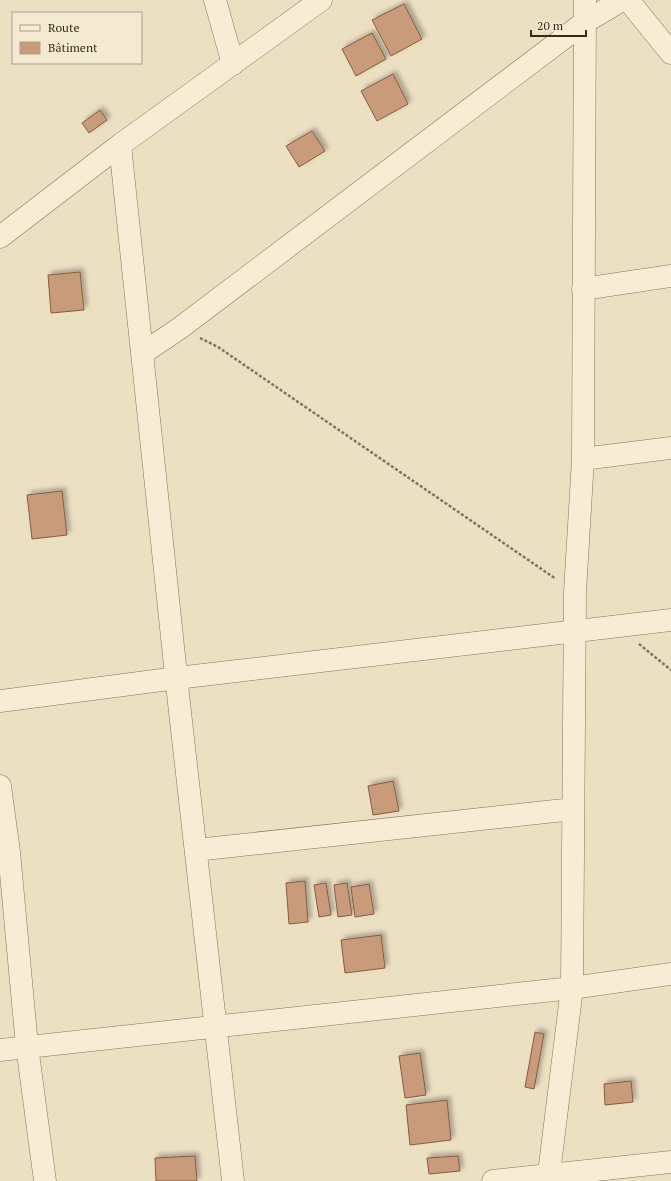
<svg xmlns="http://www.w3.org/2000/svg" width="671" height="1181" font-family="'PT Serif',serif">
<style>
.building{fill:#c99b7a;stroke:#845c41;filter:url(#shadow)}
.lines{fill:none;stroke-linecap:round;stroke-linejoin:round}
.minor-casing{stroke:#86725a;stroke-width:23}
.path{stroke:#86725a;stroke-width:2.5;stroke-dasharray:3 2;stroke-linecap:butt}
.minor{stroke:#f7edd5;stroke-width:22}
</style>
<defs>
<filter id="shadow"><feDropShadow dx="3.5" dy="-3.5" stdDeviation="2" flood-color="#0004"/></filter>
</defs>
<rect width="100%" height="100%" fill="#ece0c3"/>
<path class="building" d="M404,4l18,35 -31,17 -19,-36z
M372,33l14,26 -30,17 -14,-27z
M393,74l15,30 -31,17 -16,-30z
M100,110l7,10 -18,13 -7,-10z
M312,131l13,20 -26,16 -13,-21z
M80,272l4,38 -33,3 -3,-38z
M62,491l5,44 -35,4 -5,-44z
M393,781l6,30 -26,4 -5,-29z
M305,881l3,41 -19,2 -3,-41z
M326,883l5,32 -12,2 -5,-32z
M347,883l5,32 -14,2 -4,-32z
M369,884l5,30 -19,3 -4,-30z
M381,935l4,33 -40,5 -4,-33z
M535,1032l9,2 -10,55 -9,-2z
M420,1053l6,42 -21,3 -6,-42z
M631,1081l2,21 -28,3 -1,-21z
M447,1100l4,40 -41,5 -4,-40z
M195,1156l2,25h-41l-1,-23z
M458,1156l2,15 -31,3 -2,-16z"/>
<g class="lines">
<g class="minor-casing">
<path id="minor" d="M215,0l18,64
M628,0l43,53
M120,145l59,558 54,478
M0,237l120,-92 201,-145
M583,289l88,-13
M143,353l37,-25 405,-306 37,-22
M583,459l88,-11
M0,701l177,-23 494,-58
M0,786l9,66 18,194 18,135
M196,850l377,-41
M0,1050l572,-62 99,-14
M493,1181l178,-19
M548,1181l24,-193 3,-396 8,-133 2,-459"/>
</g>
<path class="path" d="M200,338l18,9 338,232
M639,644l32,26"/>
<use href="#minor" class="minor"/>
</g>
<rect x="12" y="12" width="130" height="52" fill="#f4ead2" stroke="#a89d8a"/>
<rect x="20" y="25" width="20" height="6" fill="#f7edd5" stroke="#a89d8a"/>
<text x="48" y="32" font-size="12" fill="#362a1e">Route</text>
<rect x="20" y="42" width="20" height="12" fill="#c99b7a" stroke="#a89d8a"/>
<text x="48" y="52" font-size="12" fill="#362a1e">Bâtiment</text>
<path d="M531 30v6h55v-6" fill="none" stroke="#362a1e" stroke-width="2"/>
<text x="537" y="30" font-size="12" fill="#362a1e" stroke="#f4ead2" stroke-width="3" paint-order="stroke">20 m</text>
</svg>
